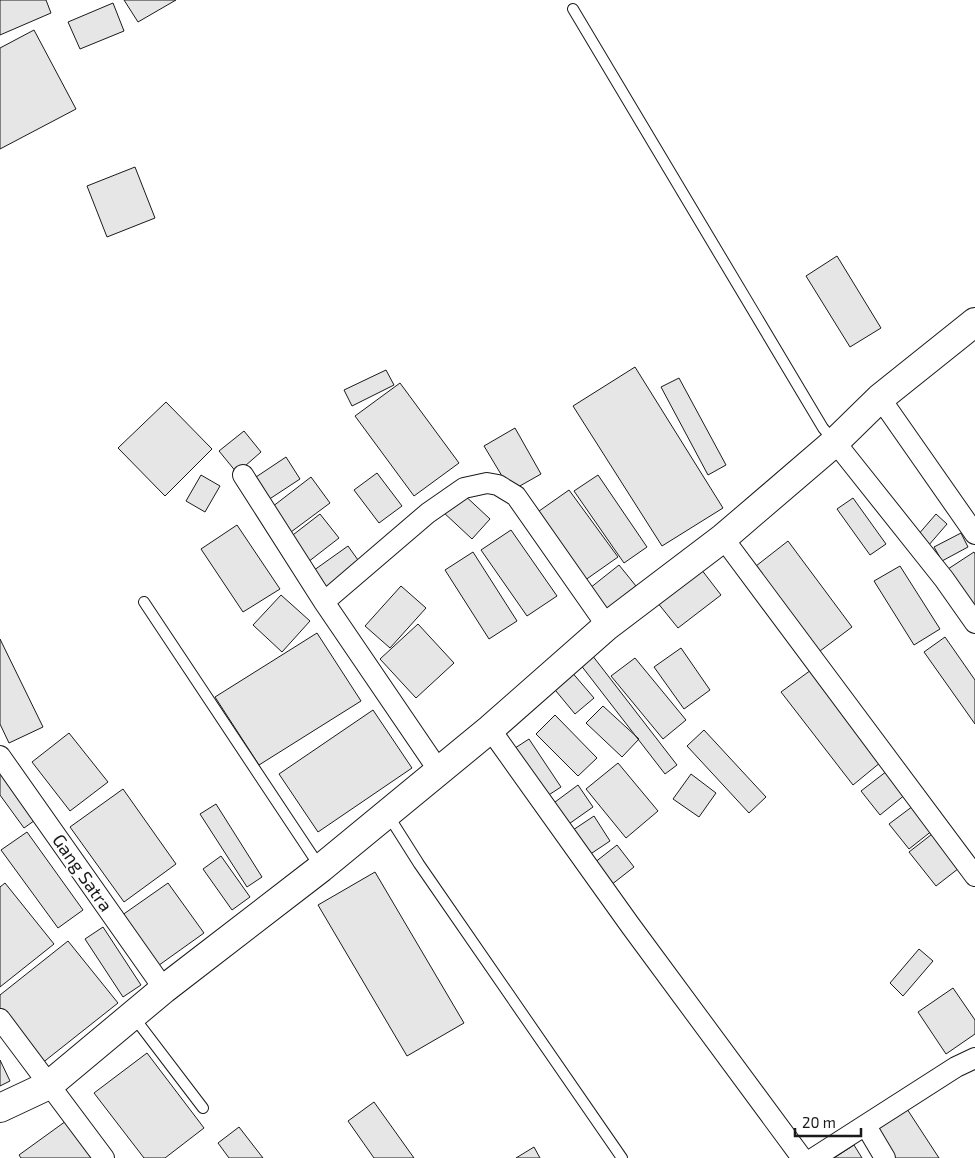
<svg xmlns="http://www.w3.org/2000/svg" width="975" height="1158" font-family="'Exo 2',sans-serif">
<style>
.building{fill:#e6e6e6;stroke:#1a1a1a}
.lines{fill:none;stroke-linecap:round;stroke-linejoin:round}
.lane-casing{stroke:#1a1a1a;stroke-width:12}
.street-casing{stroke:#1a1a1a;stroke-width:22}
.secondary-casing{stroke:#1a1a1a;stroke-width:30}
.lane{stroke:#fff;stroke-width:10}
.street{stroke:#fff;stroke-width:20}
.secondary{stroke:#fff;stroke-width:28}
.labels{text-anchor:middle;stroke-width:4;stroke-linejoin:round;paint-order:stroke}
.street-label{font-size:18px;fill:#1a1a1a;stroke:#fff}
</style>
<rect width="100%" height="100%" fill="#fff"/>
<path class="building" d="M0,0h46l5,13 -51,22z
M124,0h52l-38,22z
M113,3l11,28 -44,18 -12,-27z
M34,30l42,79 -76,40v-101z
M135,167l20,51 -48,19 -20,-51z
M837,256l44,72 -31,19 -44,-71z
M635,367l88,141 -61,38 -89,-140z
M386,370l8,15 -42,21 -8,-16z
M679,378l47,87 -18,10 -47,-88z
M400,383l59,80 -45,33 -59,-80z
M166,402l46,47 -47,47 -47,-48z
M515,428l26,46 -30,17 -27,-45z
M244,431l17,21 -24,21 -18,-22z
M286,457l14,22 -32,21 -15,-21z
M377,473l25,33 -23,17 -25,-33z
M201,475l19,11 -15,26 -19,-11z
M598,475l49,72 -23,16 -50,-72z
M311,477l19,26 -39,29 -19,-25z
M569,490l49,67 -37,26 -49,-67z
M460,491l30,28 -18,20 -30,-28z
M853,498l33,46 -16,11 -33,-46z
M320,514l19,24 -31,24 -19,-24z
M936,514l11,10 -19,22 -11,-10z
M237,525l43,64 -37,23 -42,-63z
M511,530l46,66 -30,20 -46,-66z
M961,533l7,14 -26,14 -8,-14z
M788,541l64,86 -32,24 -64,-85z
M348,546l15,21 -38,27 -15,-21z
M473,552l44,69 -28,18 -44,-69z
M974,552l1,2v56l-27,-41z
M619,565l17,21 -34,27 -17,-21z
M900,566l40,63 -26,16 -40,-64z
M701,569l20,26 -43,33 -21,-26z
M401,586l25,22 -36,40 -25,-22z
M281,595l29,26 -28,31 -29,-27z
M418,624l36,39 -38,35 -36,-39z
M317,633l44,68 -102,64 -44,-68z
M945,637l30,43v44l-51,-72z
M0,639l43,88 -34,16 -9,-19z
M681,648l29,42 -26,19 -30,-42z
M592,655l85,110 -12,9 -85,-110z
M635,658l51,62 -23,19 -52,-63z
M570,670l24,28 -19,16 -24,-29z
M811,670l70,92 -28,23 -72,-93z
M603,706l36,33 -17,18 -36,-34z
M373,710l39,58 -94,64 -39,-58z
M555,715l42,43 -19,18 -42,-42z
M704,730l62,67 -17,16 -62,-67z
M69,733l39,49 -38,29 -38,-49z
M529,739l32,48 -17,11 -32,-48z
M618,763l40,48 -32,27 -40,-49z
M887,771l19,23 -26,21 -19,-24z
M0,772l38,46 -14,10 -24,-33z
M691,774l25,19 -17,24 -26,-18z
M578,785l15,22 -27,19 -15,-21z
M123,789l53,75 -52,38 -54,-75z
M216,804l46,73 -15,10 -47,-73z
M913,806l20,24 -24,19 -20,-25z
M594,816l16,25 -24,16 -16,-25z
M936,831l27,34 -27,21 -27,-34z
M27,832l56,78 -25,18 -57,-78z
M617,845l17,22 -23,18 -17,-22z
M221,856l29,41 -18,13 -29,-41z
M375,872l89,151 -57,33 -89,-151z
M5,883l49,61 -54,43v-100z
M168,883l36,50 -49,35 -37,-50z
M103,927l38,58 -18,12 -38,-58z
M68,941l50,62 -77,61 -41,-52v-17z
M919,949l14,12 -30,35 -13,-13z
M953,988l22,32v14l-29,20 -28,-42z
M147,1053l57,75 -39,30h-21l-50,-65z
M0,1060l10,21 -10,5z
M374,1102l40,56h-40l-26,-37z
M907,1109l32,49h-46l-19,-29z
M66,1121l28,37h-73l-2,-3z
M239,1127l24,31h-34l-11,-15z
M854,1145l8,13h-28z
M534,1147l6,11h-24z"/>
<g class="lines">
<g class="lane-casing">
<path id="lane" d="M573,9l250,419 11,13
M144,602l176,265
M388,815l31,49 203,294
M133,1016l70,92"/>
</g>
<g class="street-casing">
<path id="street" d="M880,398l95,136
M835,442l109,137 31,44
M243,475l81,127 115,169
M723,538l252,338
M324,602l104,-89 36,-25 23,-5 11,2 18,11 91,130
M490,729l140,196 172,233
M0,756l164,233
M0,1019l104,139
M866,1126l19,32
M814,1158l142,-91 19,-9"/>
</g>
<g class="secondary-casing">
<path id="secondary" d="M0,1108l49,-23 115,-96 157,-121 169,-139 117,-103 116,-88 112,-96 45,-44 95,-76"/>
</g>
<use href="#lane" class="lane"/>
<use href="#street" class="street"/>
<use href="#secondary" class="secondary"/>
</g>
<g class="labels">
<g class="street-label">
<text transform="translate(82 873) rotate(55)" y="6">Gang Satra</text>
</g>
</g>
<path d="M795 1128v8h66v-8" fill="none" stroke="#1a1a1a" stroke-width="2.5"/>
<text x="802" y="1128" font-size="15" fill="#1a1a1a" stroke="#ffffff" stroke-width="4" paint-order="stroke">20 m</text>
</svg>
